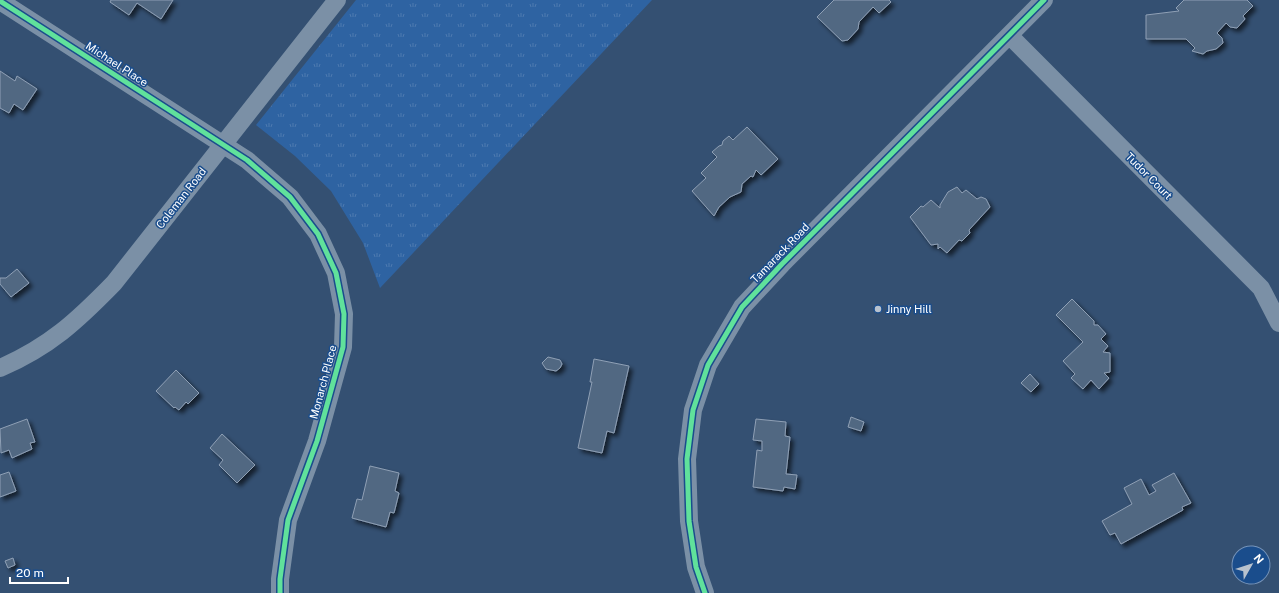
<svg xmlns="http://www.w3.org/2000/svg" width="1279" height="593" font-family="'Public Sans',sans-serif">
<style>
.grass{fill:url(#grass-tufts)}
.building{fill:#516782;stroke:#8fa0b5;filter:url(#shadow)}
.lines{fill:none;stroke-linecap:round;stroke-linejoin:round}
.street{stroke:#7b90a6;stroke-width:18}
.cycleway-casing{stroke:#1a4d8c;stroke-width:8}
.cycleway{stroke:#60e19b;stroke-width:5}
.poi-dot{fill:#b8c2ce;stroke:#1a4d8c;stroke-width:1.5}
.labels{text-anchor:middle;stroke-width:3;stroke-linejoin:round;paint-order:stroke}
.street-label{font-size:11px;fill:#fff;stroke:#1a4d8c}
.poi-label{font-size:11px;fill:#fff;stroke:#1a4d8c;text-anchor:start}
</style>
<defs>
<pattern id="grass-tufts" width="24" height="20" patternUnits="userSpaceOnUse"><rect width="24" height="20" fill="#2e63a2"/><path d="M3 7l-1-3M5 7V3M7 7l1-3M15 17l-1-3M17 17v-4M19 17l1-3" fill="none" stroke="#4d7ab0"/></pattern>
<filter id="shadow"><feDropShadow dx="3.5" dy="3.5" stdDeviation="2" flood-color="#0009"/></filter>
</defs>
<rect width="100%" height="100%" fill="#345072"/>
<path class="grass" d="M356,0h296l-272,288 -17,-45 -32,-52 -36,-35 -39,-31z"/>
<path class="building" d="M111,0h62l-12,19 -24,-16 -8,12 -19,-13z
M834,0h55l2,2 -12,11 -6,-6 -14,15 -1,7 -10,11 -6,1 -25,-24z
M1184,0h63l6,6 -10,10 2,3 -8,9 -7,-1 -4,-4 -9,10 5,5 1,5 -7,6 -9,2 -4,3 -11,-3 3,-3 -9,-9h-40v-24l33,-4 -3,-3z
M0,71l15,10 2,-5 20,13 -14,21 -9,-6 -5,9 -9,-5z
M747,127l31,32 -17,16 -5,-5 -3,7 -2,-1 -9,8 -1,8 -11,5 -11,10 -5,9 -22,-25 14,-13 -5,-5 16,-16 -5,-5 7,-6 3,-1 1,-4 6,-5 4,4z
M957,187l5,6 4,-3 11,9 4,-2 5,2 4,8 -21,23 1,3 -8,8 -3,-1 -12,13 -7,-6 -2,2v-5l-7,1 -21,-28 11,-11 2,1 8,-7 9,8v-3l8,-13z
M17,269l12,14 -18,14 -11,-13v-6h6z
M1072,299l22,22v4h4l8,9 -5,5 7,7 -5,6 7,1v19l-6,1 5,5 -10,11 -8,-9 -8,9 -12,-11 4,-4 -12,-13 20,-19 -27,-27z
M548,357l12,3 2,4 -2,4 -4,3 -10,-2 -4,-6z
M594,359l35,7 -15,67 -7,-2 -5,22 -24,-5 14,-66h-2z
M176,370l23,23 -11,11 -2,-2 -7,8 -4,-3 -1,1 -18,-17z
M1030,374l9,10 -8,8 -10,-9z
M851,417l13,5 -3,9 -13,-4z
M27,419l8,23 -5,1 2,6 -20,9 -3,-8 -8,3 -1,-24z
M756,419l30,3 -1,14 5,1 -4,37 11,1 -2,14 -11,-2 -1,4 -30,-4 4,-37 5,1v-10l-9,-1z
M222,434l33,31 -18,18 -18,-18 4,-5 -13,-12z
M370,466l29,7 -4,18 4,2 -5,20 -4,-1 -4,15 -34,-9 5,-19 5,1z
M9,472l7,19 -16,6v-22z
M1174,473l17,30 -9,4 1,3 -62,34 -6,-11 -5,2 -8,-14 30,-17 -8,-16 17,-9 8,16 7,-4 -4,-6z
M13,558l2,7 -7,3 -3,-7z"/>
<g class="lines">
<path class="street" d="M0,1l247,159 43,37 28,37 18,39 8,41 -1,33 -26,94 -29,79 -8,59v14
M1010,36l251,252 18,35
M0,368c49,-21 77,-47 114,-85l223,-283
M705,593l-9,-26 -7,-46 -2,-62 6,-49 15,-45 34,-58 40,-43 262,-264"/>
<g class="cycleway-casing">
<path id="cycleway" d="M0,1l247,159 43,37 28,37 18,39 8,41 -1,33 -26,94 -29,79 -8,59v14
M705,593l-9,-26 -7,-46 -2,-62 6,-49 15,-45 34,-58 40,-43 262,-264"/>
</g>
<use href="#cycleway" class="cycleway"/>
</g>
<circle class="poi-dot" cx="878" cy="309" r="4"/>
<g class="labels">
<g class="street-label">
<text transform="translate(117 64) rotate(33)" y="4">Michael Place</text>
<text transform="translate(1149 176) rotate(45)" y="4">Tudor Court</text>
<text transform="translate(181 198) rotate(-52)" y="4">Coleman Road</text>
<text transform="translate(780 253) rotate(-46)" y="4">Tamarack Road</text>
<text transform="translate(323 382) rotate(-75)" y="4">Monarch Place</text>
</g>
<g class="poi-label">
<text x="886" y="313">Jinny Hill</text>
</g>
</g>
<g transform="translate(1251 565) rotate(51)"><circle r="19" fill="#1a4d8c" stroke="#7694ba"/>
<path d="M0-3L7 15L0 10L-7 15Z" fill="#b8c2ce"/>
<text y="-6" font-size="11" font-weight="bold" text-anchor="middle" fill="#ffffff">N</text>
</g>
<path d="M10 577v6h58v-6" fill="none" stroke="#ffffff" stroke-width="2"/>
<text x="16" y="577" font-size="12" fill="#ffffff" stroke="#1a4d8c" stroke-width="3" paint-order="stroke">20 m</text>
</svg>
